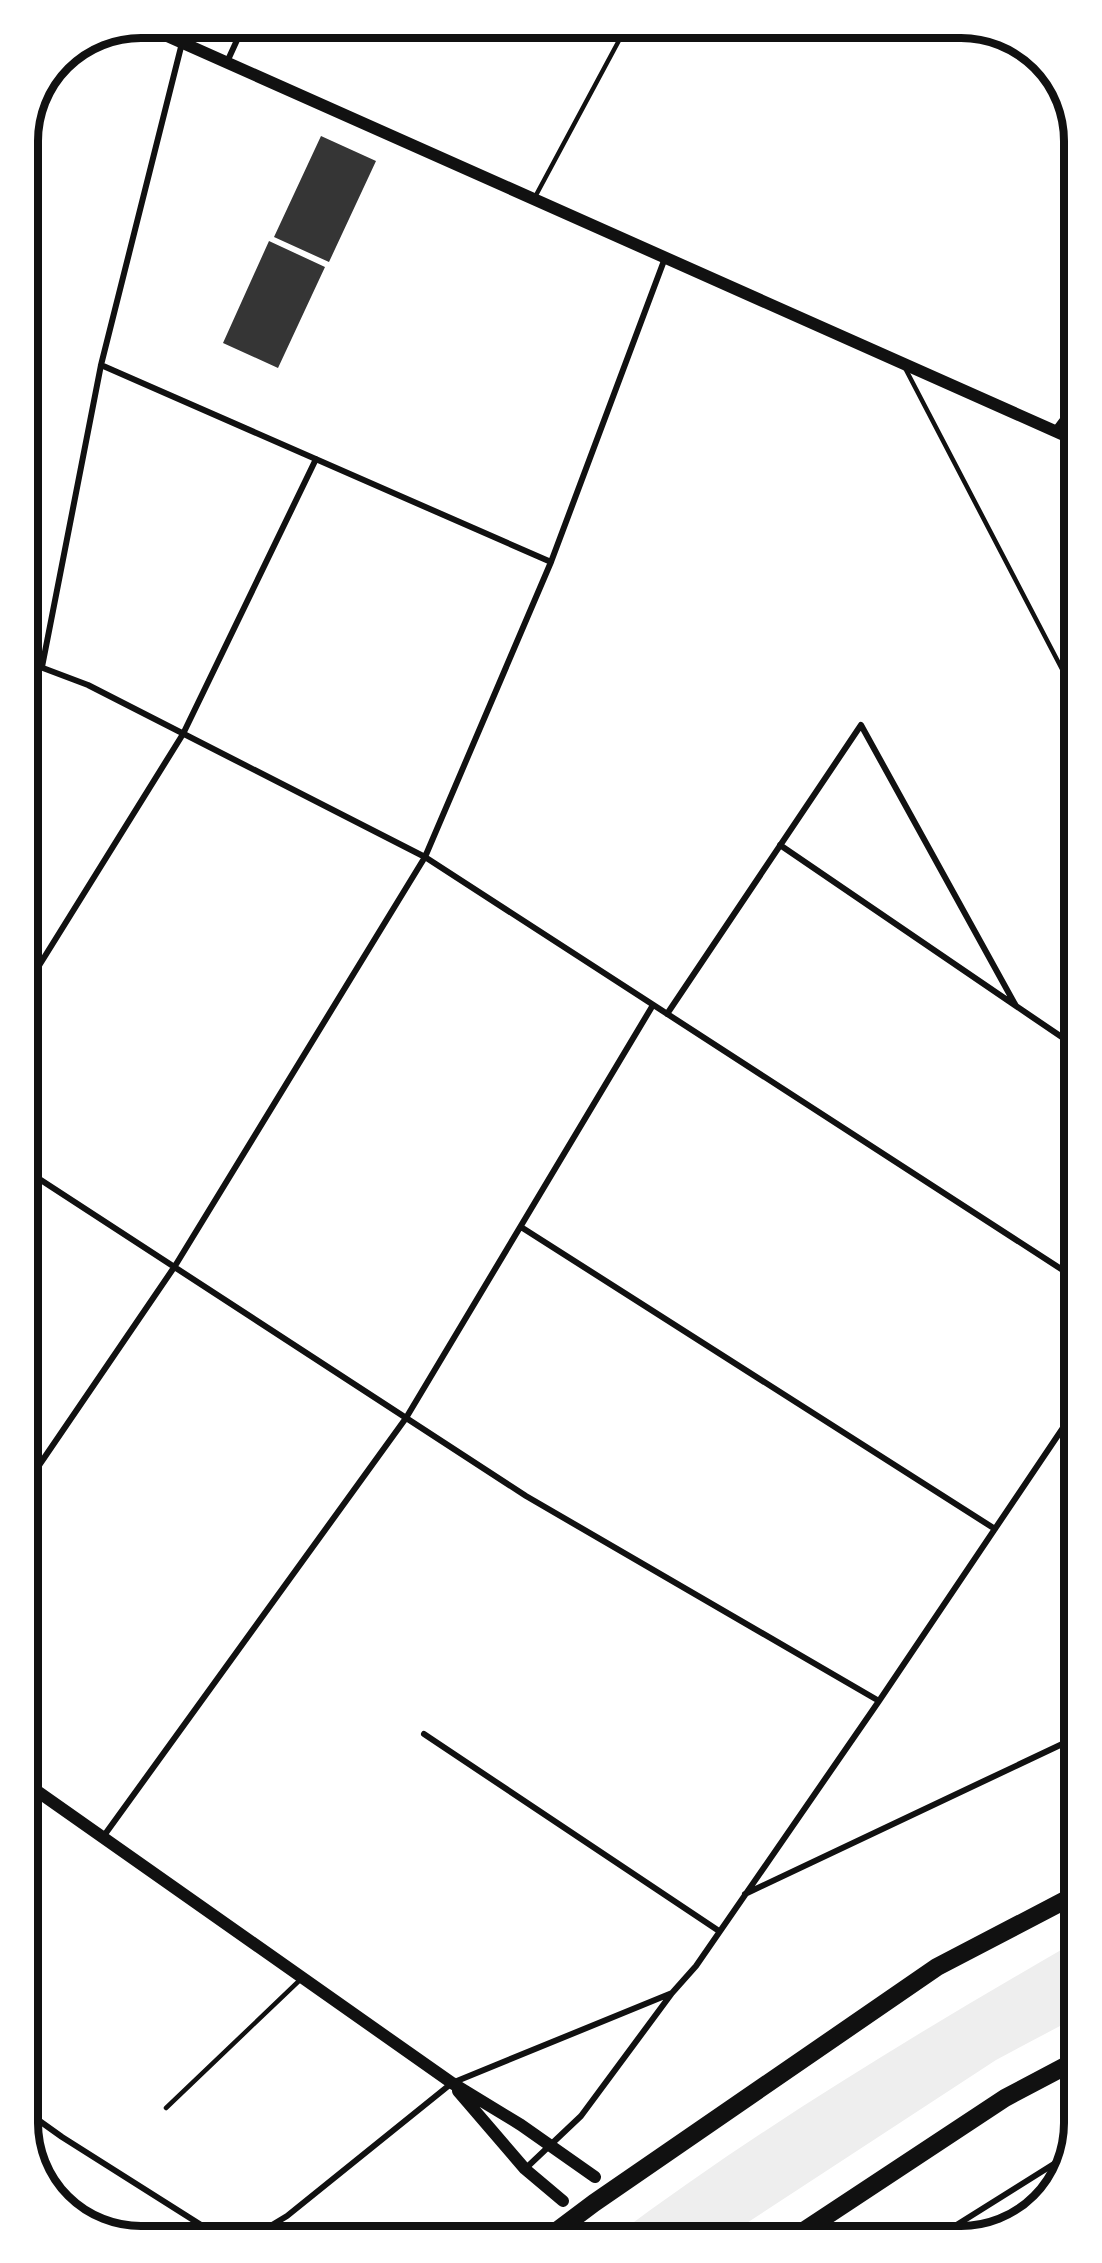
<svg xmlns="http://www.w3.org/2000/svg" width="1102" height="2263" font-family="Arial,sans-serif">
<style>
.green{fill:#eee}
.building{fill:#353535}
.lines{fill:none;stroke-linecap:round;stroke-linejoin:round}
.service{stroke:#111;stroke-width:4.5}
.minor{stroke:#111;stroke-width:6}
.secondary{stroke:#111;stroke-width:12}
.motorway{stroke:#111;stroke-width:18}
.rim{fill:none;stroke:#111;stroke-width:8}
</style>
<rect width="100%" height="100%" fill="#fff"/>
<path class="green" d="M1075,1942v76l-79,42 -269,176h-112c146,-109 302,-203 460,-294z"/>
<path class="building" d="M321,136l55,25 -47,101 -55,-25z
M269,241l56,26 -47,101 -55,-25z"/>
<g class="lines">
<path class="service" d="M535,197l88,-164 -15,-6
M904,366l171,328
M166,2108l135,-129"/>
<path class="minor" d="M227,62l16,-35
M101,365l450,197
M1054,431l21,-28
M27,662l61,23 337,172 650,421
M42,667l59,-302 81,-322
M27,985l156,-251 133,-275
M1016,1006l59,40
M667,1014l194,-289 155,281 -236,-161
M27,1171l499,325 353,205
M521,1227l474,302
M27,1483l148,-217 250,-409 126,-295 114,-304
M424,1734l295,197
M103,1837l303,-419 247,-413
M745,1894l330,-156
M27,2112l35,25 147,93 34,6
M525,2169l56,-53 91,-123 24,-27 183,-265 196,-291
M254,2236l33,-20 165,-133 220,-90
M939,2236l126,-79"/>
<path class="secondary" d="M147,27l928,413
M27,1784l425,299 69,42 74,52
M458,2091l67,78 38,32"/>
<path class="motorway" d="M550,2236l44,-33 343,-236 138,-72
M796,2236l209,-138 70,-37"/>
</g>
<path d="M0 0H1102V2263H0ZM141 38H961A103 103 0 0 1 1064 141V2123A103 103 0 0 1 961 2226H141A103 103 0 0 1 38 2123V141A103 103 0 0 1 141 38Z" fill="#fff" fill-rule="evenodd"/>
<path class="rim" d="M141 38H961A103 103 0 0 1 1064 141V2123A103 103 0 0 1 961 2226H141A103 103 0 0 1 38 2123V141A103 103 0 0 1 141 38Z"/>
</svg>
